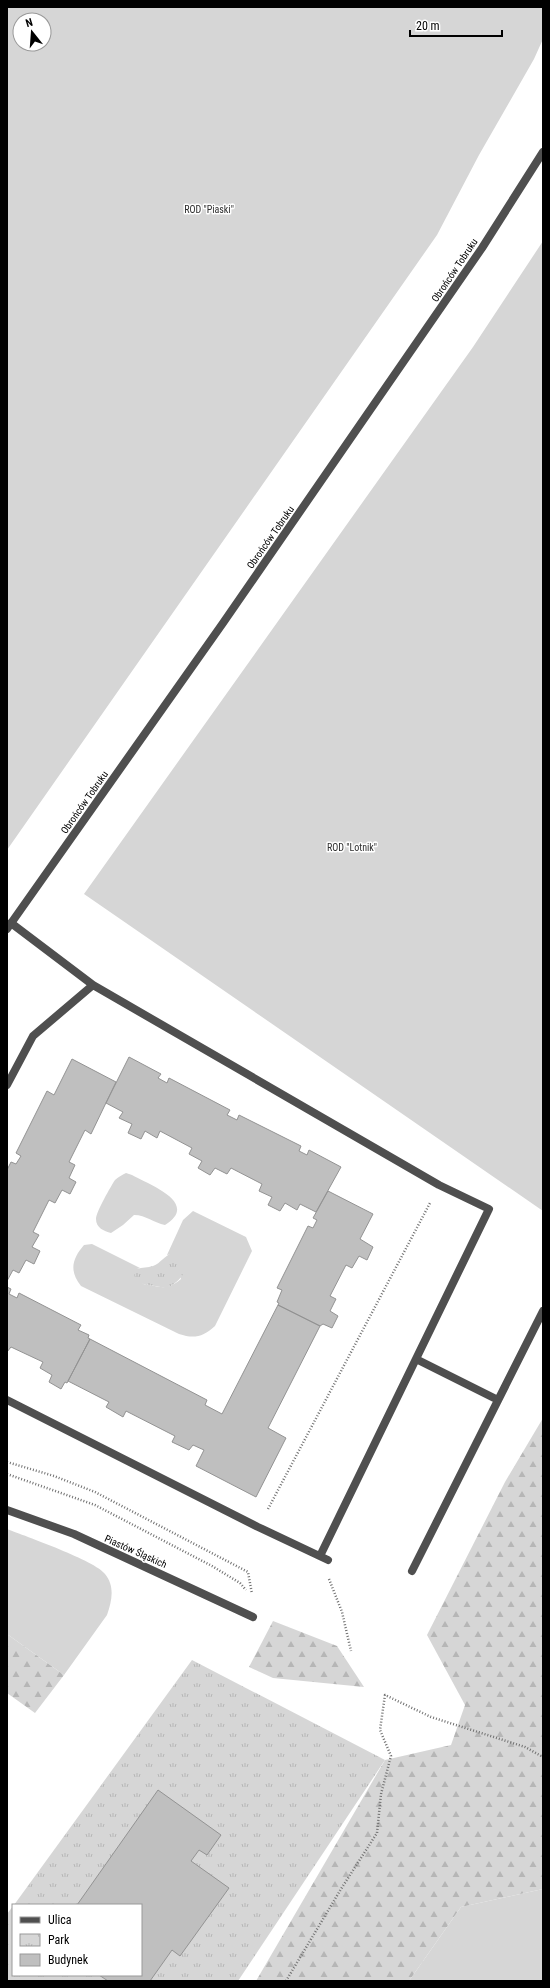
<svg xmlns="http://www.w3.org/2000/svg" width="550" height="1988" font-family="'Roboto Condensed',sans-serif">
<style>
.green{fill:#d6d6d6;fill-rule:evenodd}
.forest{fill:url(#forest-firs)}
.park{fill:url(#park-tufts)}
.building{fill:#bfbfbf;stroke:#939393}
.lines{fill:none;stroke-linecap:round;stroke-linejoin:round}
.path{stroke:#717171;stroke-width:2.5;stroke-dasharray:1 2;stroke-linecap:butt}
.service{stroke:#4f4f4f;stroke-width:8}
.tertiary{stroke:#4f4f4f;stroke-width:8}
.labels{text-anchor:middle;stroke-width:3;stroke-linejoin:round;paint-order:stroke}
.park-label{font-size:10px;fill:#2d2d2d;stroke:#fff}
.street-label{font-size:10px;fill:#000;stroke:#fff}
</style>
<defs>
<pattern id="forest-firs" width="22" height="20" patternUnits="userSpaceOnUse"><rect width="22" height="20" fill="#d6d6d6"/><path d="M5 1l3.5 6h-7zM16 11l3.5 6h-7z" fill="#b6b6b6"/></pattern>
<pattern id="park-tufts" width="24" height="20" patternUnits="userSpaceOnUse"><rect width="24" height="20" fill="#d6d6d6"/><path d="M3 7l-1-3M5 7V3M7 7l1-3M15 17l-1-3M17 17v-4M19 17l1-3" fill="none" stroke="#b6b6b6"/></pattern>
</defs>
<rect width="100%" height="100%" fill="#fff"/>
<path class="green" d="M7,7h536v32l-9,20 -55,96 -42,80 -430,615zM20,20h24v24h-24z
M543,241v970l-459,-317 389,-547z
M126,1173l6,2c18,10 68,28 33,50 -11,-2 -19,-10 -31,-10l-11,10 -12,8c-7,-2 -15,-5 -15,-14 0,-7 15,-33 19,-39 3,-3 7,-5 11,-7z
M193,1211l53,26 6,14 -37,75c-12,11 -21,13 -36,8l-98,-48c-12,-15 -9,-27 3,-41l8,-1 48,24 -3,1 6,15c18,2 22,8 38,-5l-9,-25 -5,1 16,-35z
M7,1529c18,7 89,32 98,45 10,12 7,27 2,41l-43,60 -57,-41z
M543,1889v92h-134l52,-74z"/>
<path class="forest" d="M543,1418v471l-82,18 -52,74h-153l129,-221 66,-15 14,-40 -38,-70 78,-153z
M273,1621l64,25 27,41 -91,-9 -24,-11z
M7,1634l57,41 -29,38 -28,-20z"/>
<path class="park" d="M172,1253c22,10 12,28 -6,35l-28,-5 -3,-4 -1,-7 3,-3c5,-2 11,-1 16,-3 8,-3 11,-10 19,-13z
M192,1660l193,100 -147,221h-231v-67l6,-8v69h128v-70h-127z"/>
<path class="building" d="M129,1057l32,17 -3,4 9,5 2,-5 61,32 -3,5 10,5 2,-5 62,31 -2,5 8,4 2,-5 32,17 -25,45 -16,-8 -3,6 -12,-7 -5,8 -12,-6 4,-8 -13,-6 3,-7 -31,-16 -4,6 -12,-6 -5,7 -12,-7 4,-7 -13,-7 3,-6 -32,-17 -3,7 -12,-7 -4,8 -13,-6 4,-9 -13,-6 4,-6 -17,-9z
M72,1059l44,23 -25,52 -6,-4 -16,32 6,3 -6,13 7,4 -6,12 -8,-4 -7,13 -6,-3 -16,32 6,3 -7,12 8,4 -6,13 -8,-4 -7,13 -6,-3 -6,11v-111l4,-8 5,2 5,-8 -5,-3 31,-62 7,4z
M328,1191l45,23 -13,25 13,8 -6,13 -8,-4 -7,12 -6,-3 -16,31 6,3 -6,12 8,5 -6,12 -9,-4 -3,2 -42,-21 1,-2 -2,-1 5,-12 -5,-2 31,-62 5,2 4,-8 -4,-2z
M7,1287l4,2 -2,5 8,4 2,-5 62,32 -3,5 11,5 -1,3 2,1 -23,44 -2,-1 -4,7 -12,-7 3,-7 -12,-7 3,-6 -32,-15 -4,5z
M278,1305l42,21 -52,102 18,10 -30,59 -60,-31 8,-16 -11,-5 -4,5 -17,-8 3,-6 -49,-25 -3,6 -17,-10 3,-5 -41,-21 22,-42 117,61 -2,5 17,9z
M158,1790l63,45 -14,20 -8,-5 -8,11 38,27 -49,68 -8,-6 -22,31h-42l-9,-6h42v-70h-64z"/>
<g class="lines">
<path class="path" d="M7,1462l47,14 41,16 153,80 4,22
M7,1474l88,31 117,61 28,17 6,7
M268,1509l162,-306
M329,1579l13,33 9,39
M286,1981l55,-92 36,-56 4,-39 10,-38 -11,-26 5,-35 46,22 94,30 18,10"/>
<path class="service" d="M11,923l82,62 346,200 50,24 -169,347
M7,1085l26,-49 60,-51
M416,1359l82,41
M7,1400l251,127 70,33
M7,1510l67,24 179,83
M412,1571l131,-260"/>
<path class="tertiary" d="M7,929l216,-306 259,-375 61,-96"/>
</g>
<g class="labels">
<g class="park-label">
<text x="209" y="213">ROD "Piaski"</text>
<text x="352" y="851">ROD "Lotnik"</text>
</g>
<g class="street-label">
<text transform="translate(454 270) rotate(-56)" y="4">Obrońców Tobruku</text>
<text transform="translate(270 537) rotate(-55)" y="4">Obrońców Tobruku</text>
<text transform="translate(84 802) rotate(-55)" y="4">Obrońców Tobruku</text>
<text transform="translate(136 1551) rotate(24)" y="4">Piastów Śląskich</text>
</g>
</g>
<rect width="550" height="1988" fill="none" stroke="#000000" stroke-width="16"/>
<rect x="12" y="1904" width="130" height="72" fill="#ffffff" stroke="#999999"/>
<rect x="20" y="1917" width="20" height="6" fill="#4f4f4f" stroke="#999999"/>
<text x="48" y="1924" font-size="12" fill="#000000">Ulica</text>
<rect x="20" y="1934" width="20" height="12" fill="url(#park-tufts)" stroke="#999999"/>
<text x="48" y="1944" font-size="12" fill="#000000">Park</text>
<rect x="20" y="1954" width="20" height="12" fill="#bfbfbf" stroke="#999999"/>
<text x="48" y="1964" font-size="12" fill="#000000">Budynek</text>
<g transform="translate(32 32) rotate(343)"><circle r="19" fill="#ffffff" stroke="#999999"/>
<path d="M0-3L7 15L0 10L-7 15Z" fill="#000000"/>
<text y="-6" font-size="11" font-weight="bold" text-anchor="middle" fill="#000000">N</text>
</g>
<path d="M410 30v6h92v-6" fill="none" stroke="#000000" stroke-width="2"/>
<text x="416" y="30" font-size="12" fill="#000000" stroke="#ffffff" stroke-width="3" paint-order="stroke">20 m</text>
</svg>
